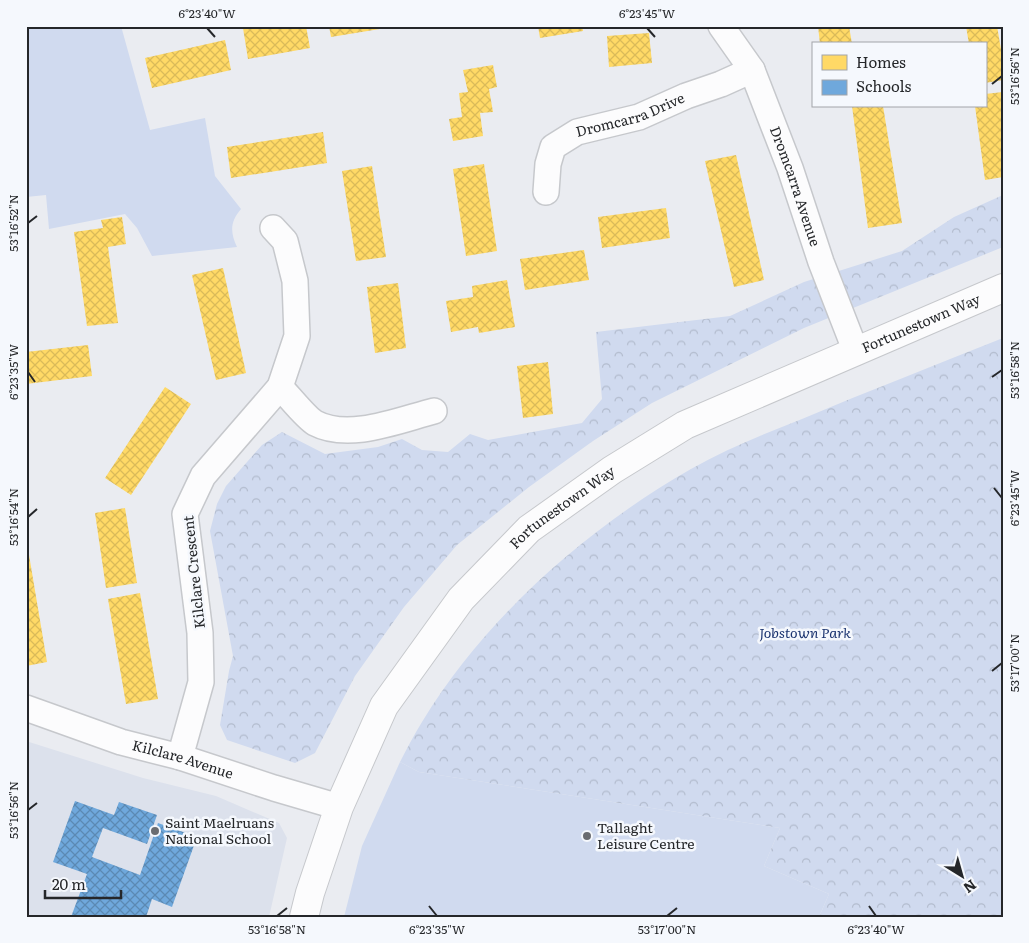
<svg xmlns="http://www.w3.org/2000/svg" width="1029" height="943" font-family="Literata,serif">
<style>
.built{fill:#dce1ec}
.grass{fill:#d0daef}
.park{fill:url(#park-crowns)}
.homes{fill:url(#homes-cross-hatch)}
.schools{fill:url(#schools-cross-hatch)}
.lines{fill:none;stroke-linecap:round;stroke-linejoin:round}
.minor-casing{stroke:#c6c8cc;stroke-width:28}
.tertiary-casing{stroke:#c6c8cc;stroke-width:30}
.minor{stroke:#fcfcfd;stroke-width:25}
.tertiary{stroke:#fcfcfd;stroke-width:28}
.ticks{fill:none;stroke:#25272a;stroke-width:2}
.poi-dot{fill:#6a6c70;stroke:#f5f8fd;stroke-width:2}
.labels{text-anchor:middle;stroke-width:5;stroke-linejoin:round;paint-order:stroke}
.street-label{font-size:14px;fill:#25272a;stroke:#f5f8fd}
.park-label{font-size:14px;font-style:italic;fill:#1b3470;stroke:#f5f8fd}
.poi-label{font-size:14px;fill:#25272a;stroke:#f5f8fd;text-anchor:start}
.neatline{fill:none;stroke:#25272a;stroke-width:2}
.ticks-label{font-size:12px;text-anchor:middle;fill:#25272a}
</style>
<defs>
<pattern id="park-crowns" width="20" height="18" patternUnits="userSpaceOnUse" patternTransform="scale(1.25)"><rect width="20" height="18" fill="#d0daef"/><path d="M2 6a3 3 0 1 1 6 0M12 15a3 3 0 1 1 6 0" fill="none" stroke="#b2bbcd"/></pattern>
<pattern id="homes-cross-hatch" width="8" height="8" patternUnits="userSpaceOnUse" patternTransform="scale(1.25)"><rect width="8" height="8" fill="#ffd966"/><path d="M0 0l8 8M0 8l8-8" fill="none" stroke="#daba59"/></pattern>
<pattern id="schools-cross-hatch" width="8" height="8" patternUnits="userSpaceOnUse" patternTransform="scale(1.25)"><rect width="8" height="8" fill="#6fa8dc"/><path d="M0 0l8 8M0 8l8-8" fill="none" stroke="#5b89b3"/></pattern>
</defs>
<rect width="100%" height="100%" fill="#eaecf1"/>
<path class="built" d="M26,741l117,37 73,18 63,27 8,15 -18,79h-243z"/>
<path class="grass" d="M26,26h95l29,104 55,-12 10,58 26,33c-11,13 -11,23 -4,38l-85,9 -15,-28 -12,-14 -76,15 -3,-34 -20,2z
M400,762l19,10 361,56 -16,38 65,28 -10,23h-475l18,-71z"/>
<path class="park" d="M1003,195v52l-199,81 -152,75 -59,38 -64,46 -72,58 -53,62 -49,69 -40,77 -20,10 -68,-23 -7,-15 9,-54 4,-15 -23,-125 7,-27 9,-18 36,-41 20,-13 43,22 53,-7 24,-8 20,11 26,2 22,-18 18,6 94,-17 20,-24 -6,-67 134,-16 74,-34 98,-31 52,-34z
M1003,338v579h-184l10,-23 -65,-28 16,-38 -361,-56 -19,-10c7,-14 14,-27 22,-40 63,-104 164,-193 269,-253 35,-20 73,-35 111,-50 66,-28 134,-54 201,-81z"/>
<path class="homes" d="M255,26h51l4,22 -62,11 -5,-31z
M329,26h63v1l-61,10z
M538,26h44l1,5 -43,7z
M818,26h31l3,18h-32z
M966,26h31l6,35v19l-18,3v-39h-16z
M649,33l3,30 -43,4 -2,-31z
M225,40l6,30 -79,18 -7,-30z
M493,65l4,22 -8,2 4,23 -13,1 3,23 -30,5 -4,-22 13,-2 -3,-24 9,-1 -5,-22z
M1003,92v85l-18,3 -10,-74h10v-12z
M852,106h31l19,117 -34,5z
M323,132l4,31 -96,15 -4,-31z
M736,155l28,125 -30,7 -29,-126z
M484,164l13,87 -31,5 -13,-87z
M372,166l14,91 -30,4 -14,-90z
M666,208l4,30 -68,10 -4,-31z
M122,217l4,27 -18,3 10,76 -31,3 -13,-94 29,-4 -2,-8z
M584,250l5,30 -64,10 -5,-31z
M223,268l23,105 -30,7 -24,-105z
M507,280l8,47 -36,6 -1,-6 -27,5 -5,-31 27,-4 -1,-11z
M398,283l8,65 -31,5 -8,-66z
M88,345l4,31 -66,8v-32z
M548,362l5,52 -30,4 -6,-52z
M165,387l26,17 -60,91 -26,-17z
M125,508l12,75 -31,5 -11,-75z
M26,537l21,125 -21,4z
M140,593l18,106 -32,5 -18,-105z"/>
<path class="schools" d="M75,801l39,14 5,-13 38,13 -10,29 -44,-16 -11,29 48,18 18,-52 39,14 -25,70 -20,-8 -6,18h-75l16,-43 -34,-12z"/>
<g class="lines">
<g class="minor-casing">
<g id="minor">
<path id="s1" d="M721,26l31,44 38,98 31,94 35,90"/>
<path id="s2" d="M546,192l2,-28 5,-17 24,-15 62,-15 47,-21 35,-12 31,-14"/>
<path d="M280,387c8,8 26,31 35,36 34,18 84,-3 119,-12"/>
<path id="s3" d="M26,708l95,34 59,15 94,31 65,19"/>
<path d="M180,757l21,-75 -1,-49 -15,-119 18,-38 77,-89 17,-51 -2,-55 -10,-40 -12,-13"/>
</g>
</g>
<g class="tertiary-casing">
<g id="tertiary">
<path id="s4" d="M304,917l6,-24 29,-86 45,-101 77,-107 68,-70 83,-59 73,-45 318,-137"/>
</g>
</g>
<use href="#minor" class="minor"/>
<use href="#tertiary" class="tertiary"/>
</g>
<path class="ticks" d="M207,28l8,9M647,28l8,9M992,84l10,-8M28,223l9,-7M28,372l7,10M992,377l10,-7M994,488l8,10M28,517l9,-8M992,671l10,-8M28,810l9,-7M429,906l8,10M869,906l7,10M277,916l10,-8M667,916l10,-8"/>
<g class="poi-dot">
<circle cx="155" cy="831" r="5"/>
<circle cx="587" cy="836" r="5"/>
</g>
<g class="labels">
<g class="street-label">
<text dy="5" stroke="none"><textPath href="#s2" startOffset="130">Dromcarra Drive</textPath></text>
<text dy="5" stroke="none"><textPath href="#s1" startOffset="178">Dromcarra Avenue</textPath></text>
<text dy="5" stroke="none"><textPath href="#s4" startOffset="900">Fortunestown Way</textPath></text>
<text dy="5" stroke="none"><textPath href="#s4" startOffset="495">Fortunestown Way</textPath></text>
<text transform="translate(194 572) rotate(-96)" y="5">Kilclare Crescent</text>
<text dy="5" stroke="none"><textPath href="#s3" startOffset="165">Kilclare Avenue</textPath></text>
</g>
<g class="park-label">
<text x="805" y="638">Jobstown Park</text>
</g>
<g class="poi-label">
<text x="165" y="828">Saint Maelruans<tspan x="165" dy="16">National School</tspan></text>
<text x="597" y="833">Tallaght<tspan x="597" dy="16">Leisure Centre</tspan></text>
</g>
</g>
<rect width="1029" height="943" fill="none" stroke="#f5f8fd" stroke-width="55"/>
<rect x="812" y="42" width="175" height="65" fill="#f5f8fd" stroke="#a2a4a9"/>
<rect x="822" y="55" width="25" height="15" fill="#ffd966" stroke="#a2a4a9"/>
<text x="856" y="68" font-size="15" fill="#25272a">Homes</text>
<rect x="822" y="80" width="25" height="15" fill="#6fa8dc" stroke="#a2a4a9"/>
<text x="856" y="92" font-size="15" fill="#25272a">Schools</text>
<g transform="translate(962 876) rotate(143)" stroke="#f5f8fd" stroke-width="4" paint-order="stroke">
<path d="M0-4L9 19L0 12L-9 19Z" fill="#25272a"/>
<text y="-8" font-size="14" font-weight="bold" text-anchor="middle" fill="#25272a">N</text>
</g>
<path d="M45 890v8h76v-8" fill="none" stroke="#25272a" stroke-width="2.5"/>
<text x="52" y="890" font-size="15" fill="#25272a" stroke="#f5f8fd" stroke-width="4" paint-order="stroke">20 m</text>
<rect x="28" y="28" width="974" height="888" class="neatline"/>
<g class="ticks-label">
<text x="207" y="18">6°23'40"W</text>
<text x="647" y="18">6°23'45"W</text>
<text transform="translate(1015 76) rotate(-90)" y="4">53°16'56"N</text>
<text transform="translate(14 223) rotate(-90)" y="4">53°16'52"N</text>
<text transform="translate(1015 370) rotate(-90)" y="4">53°16'58"N</text>
<text transform="translate(14 372) rotate(-90)" y="4">6°23'35"W</text>
<text transform="translate(1015 498) rotate(-90)" y="4">6°23'45"W</text>
<text transform="translate(14 517) rotate(-90)" y="4">53°16'54"N</text>
<text transform="translate(1015 663) rotate(-90)" y="4">53°17'00"N</text>
<text transform="translate(14 810) rotate(-90)" y="4">53°16'56"N</text>
<text x="277" y="934">53°16'58"N</text>
<text x="437" y="934">6°23'35"W</text>
<text x="667" y="934">53°17'00"N</text>
<text x="876" y="934">6°23'40"W</text>
</g>
</svg>
